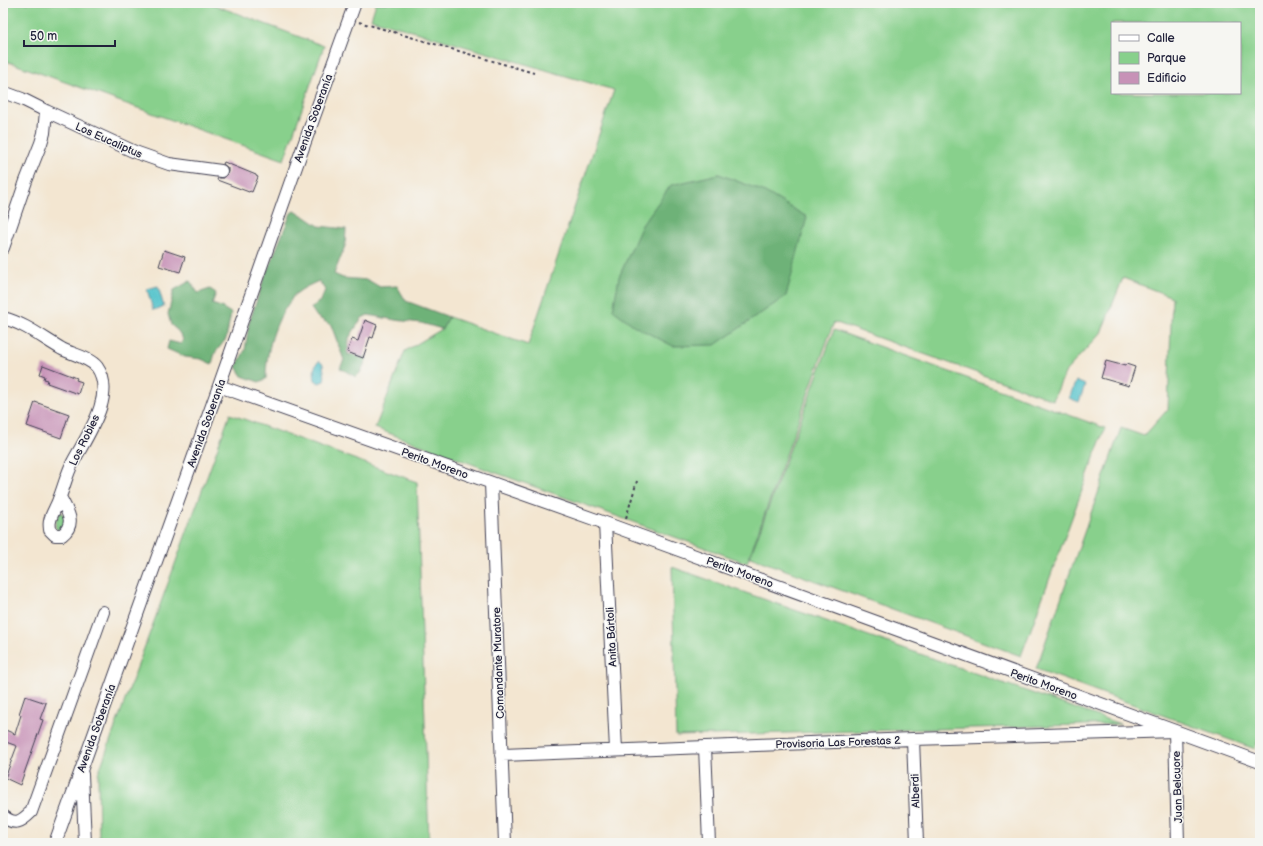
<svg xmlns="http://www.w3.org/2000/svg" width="1263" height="846" font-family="'Balsamiq Sans',sans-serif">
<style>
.green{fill:#88d08c;stroke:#557964;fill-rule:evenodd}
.forest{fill:#6eb278;stroke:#486a5a}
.water{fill:#56c4cc;stroke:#3c7384}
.building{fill:#c792b7}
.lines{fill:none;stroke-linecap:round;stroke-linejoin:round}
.minor-casing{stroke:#413f52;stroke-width:14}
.path{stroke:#413f52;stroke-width:2;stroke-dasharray:3 3;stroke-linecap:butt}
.minor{stroke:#fff;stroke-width:12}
.labels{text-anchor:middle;stroke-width:3;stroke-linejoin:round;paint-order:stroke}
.street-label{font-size:11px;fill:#22223b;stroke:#f6f6f2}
</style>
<rect width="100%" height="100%" fill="#f6f6f2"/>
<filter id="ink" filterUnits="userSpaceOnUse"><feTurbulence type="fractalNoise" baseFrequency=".025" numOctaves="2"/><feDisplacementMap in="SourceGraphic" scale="8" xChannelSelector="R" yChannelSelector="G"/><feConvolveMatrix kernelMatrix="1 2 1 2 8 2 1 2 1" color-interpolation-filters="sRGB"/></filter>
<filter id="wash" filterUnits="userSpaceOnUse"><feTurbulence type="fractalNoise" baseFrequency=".012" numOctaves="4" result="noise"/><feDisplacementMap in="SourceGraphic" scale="16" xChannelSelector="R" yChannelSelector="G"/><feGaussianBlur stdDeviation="0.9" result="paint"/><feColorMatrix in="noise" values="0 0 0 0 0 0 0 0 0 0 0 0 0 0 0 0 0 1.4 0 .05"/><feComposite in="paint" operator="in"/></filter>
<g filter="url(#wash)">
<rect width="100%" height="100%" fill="#f3e6d1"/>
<path class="green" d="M3,3h206l115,43 -40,114 -281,-100z
M376,3h884v731l-5,15 -219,-80 85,-241 23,8 24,-27 4,-112 -49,-19 -22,55 -35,38 -13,29 -219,-78 -87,241 -259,-93 -113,-42 30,-77 37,-22 7,-12 79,28 86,-255 -243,-71zM1112,23h128v70h-128z
M834,330l271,98 -84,228 -271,-99z
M230,414l187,68 12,361h-330l-1,-69z
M59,513h3l3,4 -1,9 -5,4 -3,-1c-2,-6 1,-10 3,-16z
M672,567l448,157 -444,12z"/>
<path class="forest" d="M719,174l46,18 42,25 -21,79 -71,49 -42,1 -37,-19 -23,-17 6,-33 23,-52 29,-40z
M294,211l10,5 15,10 27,3 -1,17 -11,28 9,4 25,2 12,7 17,-1 9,15 43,16 -7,12 -21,-6 -26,-3 -27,-5 -6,3 -13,20 -1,17 10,-2 9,5 -7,15 -4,4 -16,-9 4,-8 -13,-35 -14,-8 -6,-9 10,-8 4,-10 -6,-9c-7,3 -16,7 -22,12 -3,1 -5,5 -6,7 -17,22 -25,52 -25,79l-7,3 -17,-6 -6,-9 9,-17 4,-27 15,-44 27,-66z
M190,281l8,12 12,-4 6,4 -4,11 9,3 10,6 -5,26 -11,14 -3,11 -11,-5 -16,-2 -18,-8 2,-8 12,3 2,-5 -5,-8 -7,-6 -3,-11 6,-24z"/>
<path class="water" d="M158,286l6,21 -11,3 -6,-21z
M319,361l4,3c0,6 3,10 1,17l-5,2 -4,-3c-1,-7 -2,-14 4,-19z
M1076,381l9,4 -6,17 -10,-4z"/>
<g id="blocks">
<path class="building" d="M224,162l32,13v1l2,1 -6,15 -2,-1 -1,1 -32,-12 1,-2h6l4,-6v-4l-5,-4z
M164,250l21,7 -5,15 -21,-6z
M365,320l12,5 -4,13 -3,-1 -7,21 -16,-6 5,-13 6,2z
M1106,361l19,5 1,-2 9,3 -6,19 -28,-8z
M43,365l34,13 -1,2 6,2 -4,12 -31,-11 1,-3 -4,-1 1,-3 -5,-2z
M35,402l34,12 -8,24 -34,-12z
M25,696l21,7 -6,16 3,1 -23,65 -15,-7 12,-32 -14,-5v-12l12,5 6,-19 -2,-1z"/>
</g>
</g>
<g filter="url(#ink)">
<use href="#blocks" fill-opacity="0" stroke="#413f52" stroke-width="1"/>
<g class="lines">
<g class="minor-casing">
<path id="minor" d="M3,92l19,7 24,12 89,41 34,12 52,7
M3,248l23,-67 15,-38 3,-10 2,-22
M3,318c21,5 40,20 59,31 10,5 28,9 35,18 20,28 -11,70 -24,95 -6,11 -9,25 -14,37 -2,7 -8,15 -9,22 -1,3 0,7 0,9l5,5h7c15,-12 5,-24 -2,-38
M219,386l386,137 655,239
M491,483l14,360
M605,523l11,227
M913,739l4,104
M705,747l4,96
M501,755l412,-16 262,-8 3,112
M82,774l3,69
M3,816c12,10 18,6 28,-4l72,-200
M55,843l164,-457 78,-222 58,-161"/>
</g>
<path class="path" d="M359,22l175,51
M626,518l11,-37"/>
<use href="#minor" class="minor"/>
</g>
</g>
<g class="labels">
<g class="street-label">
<text transform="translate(313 118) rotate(-70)" y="4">Avenida Soberanía</text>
<text transform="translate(109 140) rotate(24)" y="4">Los Eucaliptus</text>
<text transform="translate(206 423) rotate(-70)" y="4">Avenida Soberanía</text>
<text transform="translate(84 440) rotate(-64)" y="4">Los Robles</text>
<text transform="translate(435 463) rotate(20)" y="4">Perito Moreno</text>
<text transform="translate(740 572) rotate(20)" y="4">Perito Moreno</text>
<text transform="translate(611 637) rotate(-93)" y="4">Anita Bártoli</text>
<text transform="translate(498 663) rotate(-92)" y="4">Comandante Muratore</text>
<text transform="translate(1044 684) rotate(20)" y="4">Perito Moreno</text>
<text transform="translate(96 728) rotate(-70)" y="4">Avenida Soberanía</text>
<text transform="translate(838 742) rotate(-2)" y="4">Provisoria Las Forestas 2</text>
<text transform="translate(1177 787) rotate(-92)" y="4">Juan Belcuore</text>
<text transform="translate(915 791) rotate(-92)" y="4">Alberdi</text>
</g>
</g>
<rect width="1263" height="846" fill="none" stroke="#f6f6f2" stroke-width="16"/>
<rect x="1111" y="22" width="130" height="72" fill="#f6f6f2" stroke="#a1a1a9"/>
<rect x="1119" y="35" width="20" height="6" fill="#ffffff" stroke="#a1a1a9"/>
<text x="1147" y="42" font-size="12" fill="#22223b">Calle</text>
<rect x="1119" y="52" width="20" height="12" fill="#88d08c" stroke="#a1a1a9"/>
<text x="1147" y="62" font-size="12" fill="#22223b">Parque</text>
<rect x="1119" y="72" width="20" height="12" fill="#c792b7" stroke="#a1a1a9"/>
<text x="1147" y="82" font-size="12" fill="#22223b">Edificio</text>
<path d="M24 40v6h91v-6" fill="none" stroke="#22223b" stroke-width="2"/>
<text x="30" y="40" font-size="12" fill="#22223b" stroke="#f6f6f2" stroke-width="3" paint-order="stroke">50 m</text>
</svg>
